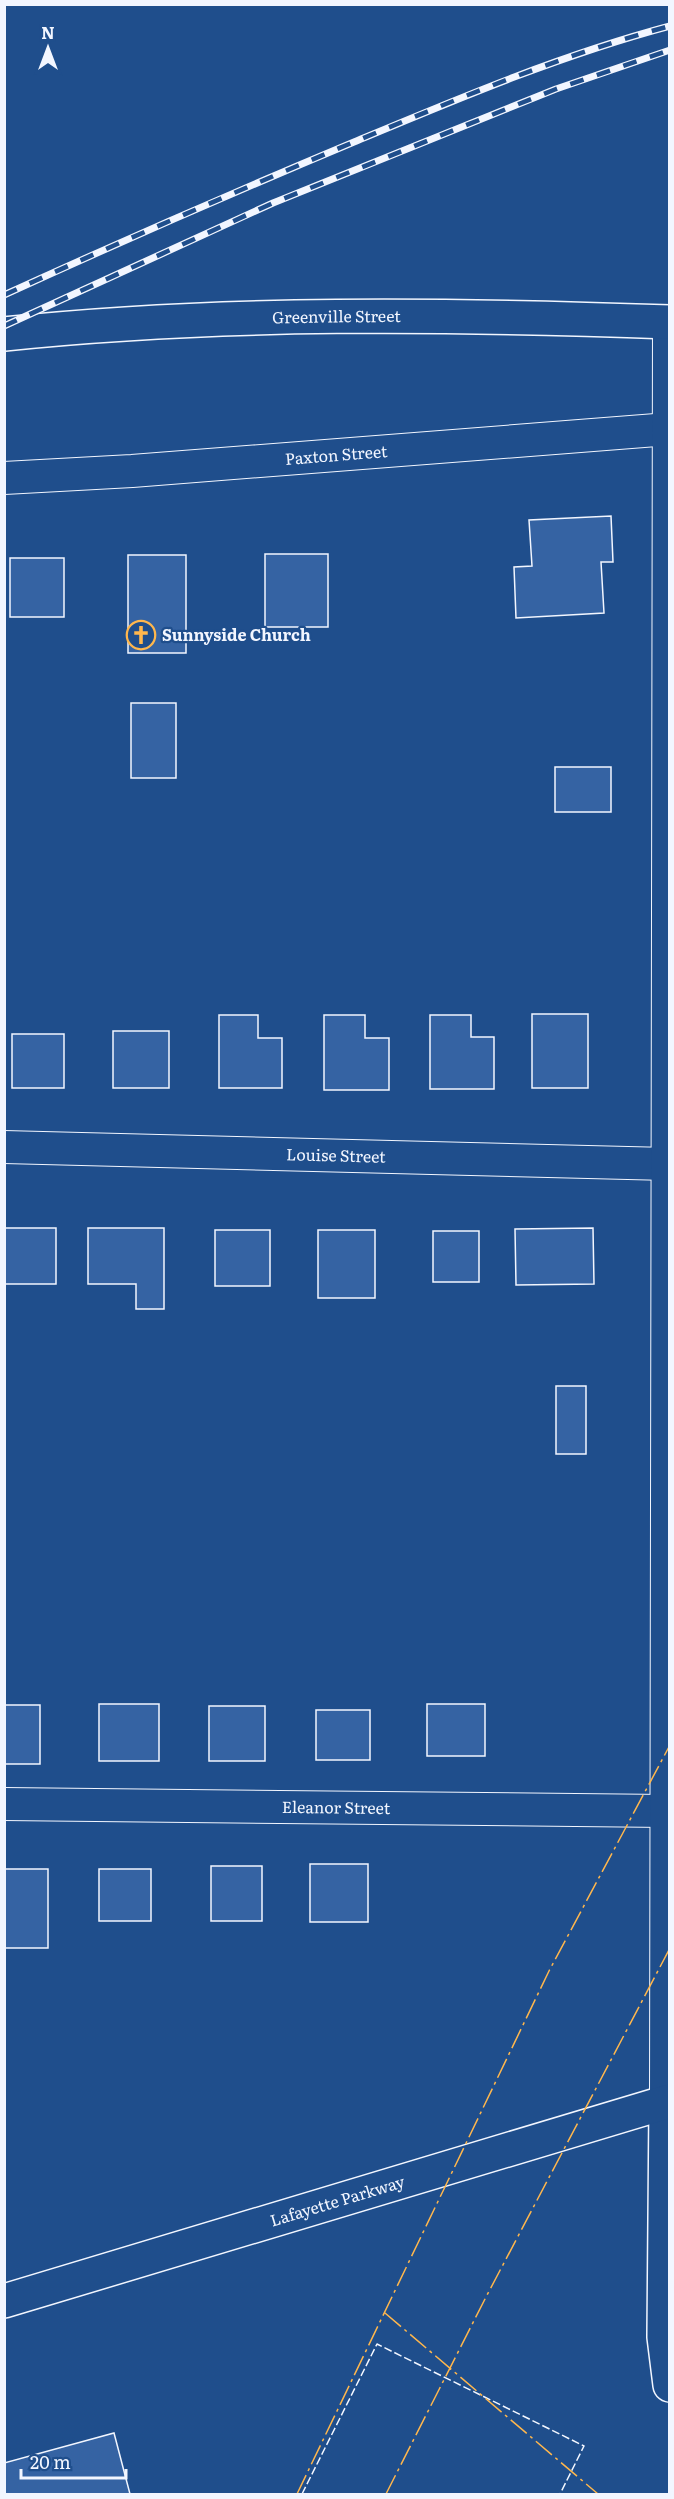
<svg xmlns="http://www.w3.org/2000/svg" width="674" height="2499" font-family="Literata,serif">
<style>
.building{fill:#3563a3;stroke:#f2f6ff;stroke-width:1.5}
.lines{fill:none;stroke-linecap:round;stroke-linejoin:round}
.minor-casing{stroke:#f2f6ff;stroke-width:34}
.tertiary-casing{stroke:#f2f6ff;stroke-width:36}
.trunk-casing{stroke:#f2f6ff;stroke-width:36}
.minor{stroke:#1f4e8c;stroke-width:32}
.tertiary{stroke:#1f4e8c;stroke-width:33}
.trunk{stroke:#1f4e8c;stroke-width:33}
.rail-casing{stroke:#f2f6ff;stroke-width:7}
.rail{stroke:#1f4e8c;stroke-width:4.5;stroke-dasharray:14;stroke-linecap:butt}
.fence{stroke:#f2f6ff;stroke-width:1.5;stroke-dasharray:8 3;stroke-linecap:butt}
.power{stroke:#ffb74d;stroke-width:1.5;stroke-dasharray:21 4.5 3 4.5;stroke-linecap:butt}
.labels{text-anchor:middle;stroke-width:4.5;stroke-linejoin:round;paint-order:stroke}
.street-label{font-size:16px;fill:#f2f6ff;stroke:#1f4e8c}
.poi-label{font-size:16px;font-weight:bold;fill:#f2f6ff;stroke:#1f4e8c;text-anchor:start}
</style>
<rect width="100%" height="100%" fill="#1f4e8c"/>
<path class="building" d="M611,516l2,46h-12l3,51 -88,5 -2,-51 18,-1 -3,-46z
M265,554h63v73h-63z
M128,555h58v98h-58z
M10,558h54v59h-54z
M131,703h45v75h-45z
M555,767h56v45h-56z
M532,1014h56v74h-56z
M219,1015h39v23h24v50h-63z
M324,1015h41v23h24v52h-65z
M430,1015h41v22h23v52h-64z
M113,1031h56v57h-56z
M12,1034h52v54h-52z
M4,1228h52v56h-52z
M88,1228h76v81h-28v-25h-48z
M593,1228l1,56 -78,1 -1,-56z
M215,1230h55v56h-55z
M318,1230h57v68h-57z
M433,1231h46v51h-46z
M556,1386h30v68h-30z
M99,1704h60v57h-60z
M427,1704h58v52h-58z
M4,1705h36v59h-36z
M209,1706h56v55h-56z
M316,1710h54v50h-54z
M310,1864h58v58h-58z
M211,1866h51v55h-51z
M4,1869h44v79h-44z
M99,1869h52v52h-52z
M114,2433l16,61h-126v-31z"/>
<g class="lines">
<g class="minor-casing">
<g id="minor">
<path id="s1" d="M4,478l128,-7 537,-42"/>
<path id="s2" d="M4,1147l664,17"/>
<path id="s3" d="M4,1804l662,7"/>
<path d="M666,2102l3,-1780"/>
</g>
</g>
<g class="tertiary-casing">
<g id="tertiary">
<path id="s4" d="M4,334c221,-23 444,-20 666,-12"/>
<path d="M666,2102l-2,235 6,48"/>
</g>
</g>
<g class="trunk-casing">
<g id="trunk">
<path id="s5" d="M4,2301l666,-200"/>
</g>
</g>
<use href="#minor" class="minor"/>
<use href="#tertiary" class="tertiary"/>
<use href="#trunk" class="trunk"/>
<g class="rail-casing">
<path id="rail" d="M4,295c116,-53 233,-104 350,-153 103,-43 207,-87 316,-116
M4,326l269,-123 283,-114 114,-39"/>
</g>
<use href="#rail" class="rail"/>
<path class="fence" d="M302,2494l75,-150 207,102 -24,48"/>
<path class="power" d="M385,2313l213,181
M297,2494l252,-523 121,-226
M386,2494l100,-197 184,-349"/>
</g>
<defs>
<g id="church-ring" transform="scale(1.5)"><circle r="9.5" fill="#1f4e8c" stroke="#ffb74d" stroke-width="1.5"/><path d="M-1.2-6h2.4v3.5h3.3v2.4h-3.3V6h-2.4V-.1h-3.3v-2.4h3.3Z" fill="#ffb74d"/></g>
</defs>
<g fill-rule="evenodd">
<use href="#church-ring" x="141" y="635"/>
</g>
<g class="labels">
<g class="street-label">
<text dy="6" stroke="none"><textPath href="#s4" startOffset="333">Greenville Street</textPath></text>
<text dy="6" stroke="none"><textPath href="#s1" startOffset="333">Paxton Street</textPath></text>
<text dy="6" stroke="none"><textPath href="#s2" startOffset="332">Louise Street</textPath></text>
<text dy="6" stroke="none"><textPath href="#s3" startOffset="332">Eleanor Street</textPath></text>
<text dy="6" stroke="none"><textPath href="#s5" startOffset="348">Lafayette Parkway</textPath></text>
</g>
<g class="poi-label">
<text x="162" y="641">Sunnyside Church</text>
</g>
</g>
<rect width="674" height="2499" fill="none" stroke="#f2f6ff" stroke-width="12"/>
<g transform="translate(48 48)" stroke="#1f4e8c" stroke-width="4.5" paint-order="stroke">
<path d="M0-4.5L10 22L0 15L-10 22Z" fill="#f2f6ff"/>
<text y="-9" font-size="16" font-weight="bold" text-anchor="middle" fill="#f2f6ff">N</text>
</g>
<path d="M21 2469v9h105v-9" fill="none" stroke="#f2f6ff" stroke-width="3"/>
<text x="30" y="2469" font-size="18" fill="#f2f6ff" stroke="#1f4e8c" stroke-width="4.5" paint-order="stroke">20 m</text>
</svg>
